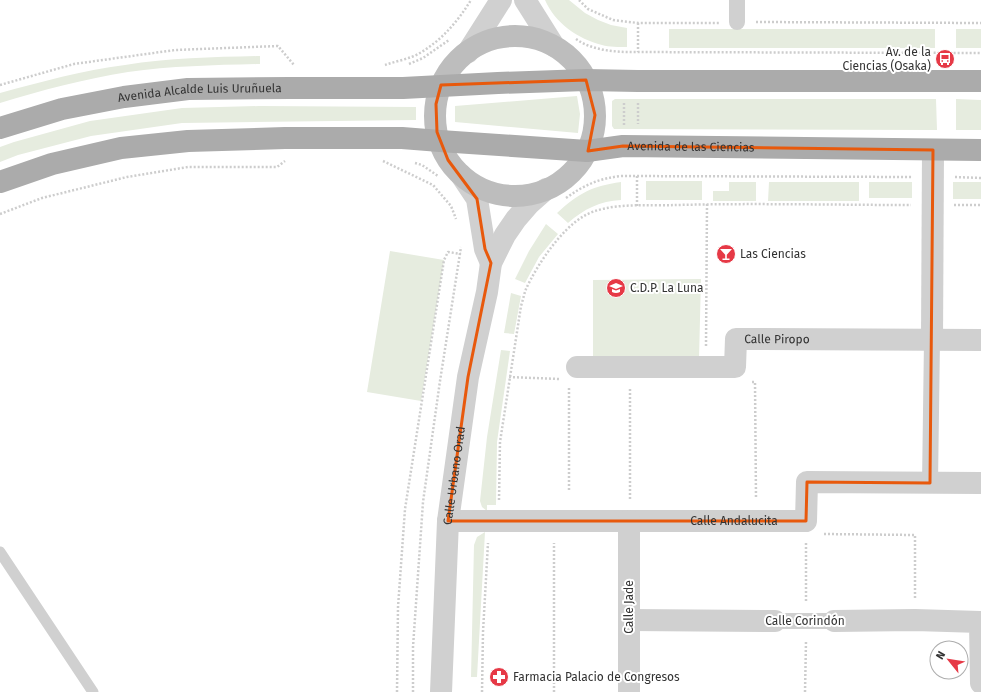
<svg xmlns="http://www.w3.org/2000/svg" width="981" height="692" font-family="'Fira Sans',sans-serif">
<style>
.green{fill:#e6ecdf}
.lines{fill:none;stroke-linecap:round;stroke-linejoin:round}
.path{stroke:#cdcdcd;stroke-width:2.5;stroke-dasharray:2 2;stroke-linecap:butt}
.service{stroke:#d0d0d0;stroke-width:11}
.pedestrian{stroke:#d0d0d0;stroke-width:16}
.minor{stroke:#d0d0d0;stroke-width:22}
.tertiary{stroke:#d0d0d0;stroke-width:22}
.secondary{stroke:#bdbdbd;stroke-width:22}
.primary{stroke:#ababab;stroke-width:22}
.marked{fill:none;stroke:#e8590c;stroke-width:3;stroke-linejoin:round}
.labels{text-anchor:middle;stroke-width:4;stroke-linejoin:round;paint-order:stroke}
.poi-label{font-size:12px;fill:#333;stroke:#fff;text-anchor:start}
.street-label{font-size:12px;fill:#333;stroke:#fff}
</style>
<rect width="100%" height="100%" fill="#fff"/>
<path class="green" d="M545,0h24l16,13 13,7 13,5 16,3v19c-8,0 -18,0 -25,-2 -24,-6 -47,-22 -57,-45z
M669,29h266v19h-266z
M956,29h25v19h-25z
M260,56v8c-44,1 -88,2 -132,8 -43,7 -86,18 -128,31v-10c41,-11 83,-23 125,-28 45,-7 90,-8 135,-9z
M577,96l3,18 -2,19 -123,-11v-16z
M615,99h321l1,31 -323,-1 -2,-3v-25z
M956,99l25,1v30h-25z
M259,106l157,1v13l-234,3 -91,13 -73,19 -18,7v-15l14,-5 76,-21 92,-13z
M646,181h56v19h-56z
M621,182v18c-21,1 -37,9 -53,23l-11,-10c22,-20 35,-27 64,-31z
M729,182h27v19h-43v-10h16z
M769,182h90v19h-91z
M869,182h43v16h-43z
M953,182h28v17h-28z
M546,224l12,10 -19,23 -14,26 -10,-4 14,-28z
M390,251l54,9 -23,141 -54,-9z
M701,279l-2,80h-106v-79z
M511,293l10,3 -7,38 -10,-1z
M501,350l9,1 -13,91 -1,63h-9v6l-5,-4 -2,-6 7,-64z
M485,532l-8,145h-6l3,-132 3,-8z"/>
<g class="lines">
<path class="path" d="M579,0l9,9 25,11 25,3h81
M756,22l225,1
M638,23v29
M576,39c14,10 32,12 48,13l357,1
M409,64l14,-6 26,-18
M385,65c11,-4 25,-6 35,-12 22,-13 38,-32 51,-53
M0,85l74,-21 101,-14 103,-4 16,19
M638,103v21
M624,125v-23
M383,161l50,24 18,21 5,13
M415,163l7,2 16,11
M955,177l26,1
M566,198c18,-13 34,-20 56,-22l290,1
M954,205h27
M637,206v-30
M0,214l42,-16 85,-21 61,-10h89l8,-6
M706,346l1,-142
M509,377l50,2
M752,382h3l1,117
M569,490v-104
M630,499v-111
M499,500l1,-58 21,-136c2,-6 3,-12 5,-17 11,-24 35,-60 58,-73 24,-14 63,-10 92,-11 78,-2 157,0 235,0
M824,534l91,1v63
M806,543v59
M397,692l1,-85 7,-98 39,-249 4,-8 13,2
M413,692v-45l10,-145 17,-121 21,-134
M482,692l1,-60 5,-89
M554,692v-149
M805,692l1,-51"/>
<path class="service" d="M0,552l93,140"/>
<path class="pedestrian" d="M737,22v-22
M930,483l2,-143
M775,621h59"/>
<g class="minor">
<path d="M525,0l29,46"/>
<path d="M468,52l33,-52"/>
<path d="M932,340l1,-190"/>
<path id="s1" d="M577,367h158l1,-28 245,1"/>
<path id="s2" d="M448,521h358l1,-39 174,1"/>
<path d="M629,620l146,1"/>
<path d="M834,621l81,-1 65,2 1,61"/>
<path d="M629,692v-171"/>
</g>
<g class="tertiary">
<path d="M461,175l16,24 8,50 6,14"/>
<path id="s3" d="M441,692l7,-171 20,-144 19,-85 4,-29 14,-28 11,-16 13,-15 17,-15"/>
</g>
<path class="secondary" d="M435 116a80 80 0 1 1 160 0a80 80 0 1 1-160 0Z"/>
<g class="primary">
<path id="s4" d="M0,128l62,-19 62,-12 64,-8 102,-1h113l95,-5 88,-3 52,1h343"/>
<path id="s5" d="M0,182l52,-18 69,-16 67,-7 97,-3h117l38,3 147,10 36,-5 358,4"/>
</g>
</g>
<path class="marked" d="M586,80l9,35 -7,36 35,-5 310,4 -3,333 -123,-1 -1,39h-358l20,-144 23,-114 -6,-14 -8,-50 -29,-39 -11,-28 -1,-28 5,-19z"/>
<defs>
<g id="bus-disc" transform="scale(1)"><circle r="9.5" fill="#e63946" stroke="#fff"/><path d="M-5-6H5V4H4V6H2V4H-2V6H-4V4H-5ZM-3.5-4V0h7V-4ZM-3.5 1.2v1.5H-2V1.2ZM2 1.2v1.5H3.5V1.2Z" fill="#fff"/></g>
<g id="bar-disc" transform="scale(1)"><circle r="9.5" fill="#e63946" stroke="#fff"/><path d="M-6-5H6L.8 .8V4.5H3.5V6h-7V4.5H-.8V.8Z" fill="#fff"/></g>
<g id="school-disc" transform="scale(1)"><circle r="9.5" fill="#e63946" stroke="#fff"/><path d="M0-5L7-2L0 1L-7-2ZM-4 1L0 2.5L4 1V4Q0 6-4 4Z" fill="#fff"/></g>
<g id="pharmacy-disc" transform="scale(1)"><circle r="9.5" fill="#e63946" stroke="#fff"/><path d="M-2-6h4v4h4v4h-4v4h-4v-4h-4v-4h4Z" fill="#fff"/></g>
</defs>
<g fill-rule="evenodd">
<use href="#bus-disc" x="945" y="59"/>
<use href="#bar-disc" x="726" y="254"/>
<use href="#school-disc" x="616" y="288"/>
<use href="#pharmacy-disc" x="499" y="677"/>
</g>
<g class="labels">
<g class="poi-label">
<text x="931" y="56" text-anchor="end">Av. de la<tspan x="931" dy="14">Ciencias (Osaka)</tspan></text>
<text x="740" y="258">Las Ciencias</text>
<text x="630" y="292">C.D.P. La Luna</text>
<text x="513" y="681">Farmacia Palacio de Congresos</text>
</g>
<g class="street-label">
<text dy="4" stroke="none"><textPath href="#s4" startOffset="204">Avenida Alcalde Luis Uruñuela</textPath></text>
<text dy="4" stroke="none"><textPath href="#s5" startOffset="697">Avenida de las Ciencias</textPath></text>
<text dy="4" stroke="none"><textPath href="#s1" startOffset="227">Calle Piropo</textPath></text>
<text dy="4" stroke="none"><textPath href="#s3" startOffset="217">Calle Urbano Orad</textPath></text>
<text dy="4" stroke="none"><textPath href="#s2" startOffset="286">Calle Andalucita</textPath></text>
<text transform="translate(629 607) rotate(-90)" y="4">Calle Jade</text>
<text x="805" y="625">Calle Corindón</text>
</g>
</g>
<g transform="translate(949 660) rotate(300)"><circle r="19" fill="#ffffff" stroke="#adadad"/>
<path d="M0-3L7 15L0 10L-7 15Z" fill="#e63946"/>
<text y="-6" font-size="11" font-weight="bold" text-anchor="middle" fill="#333333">N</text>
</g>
</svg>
